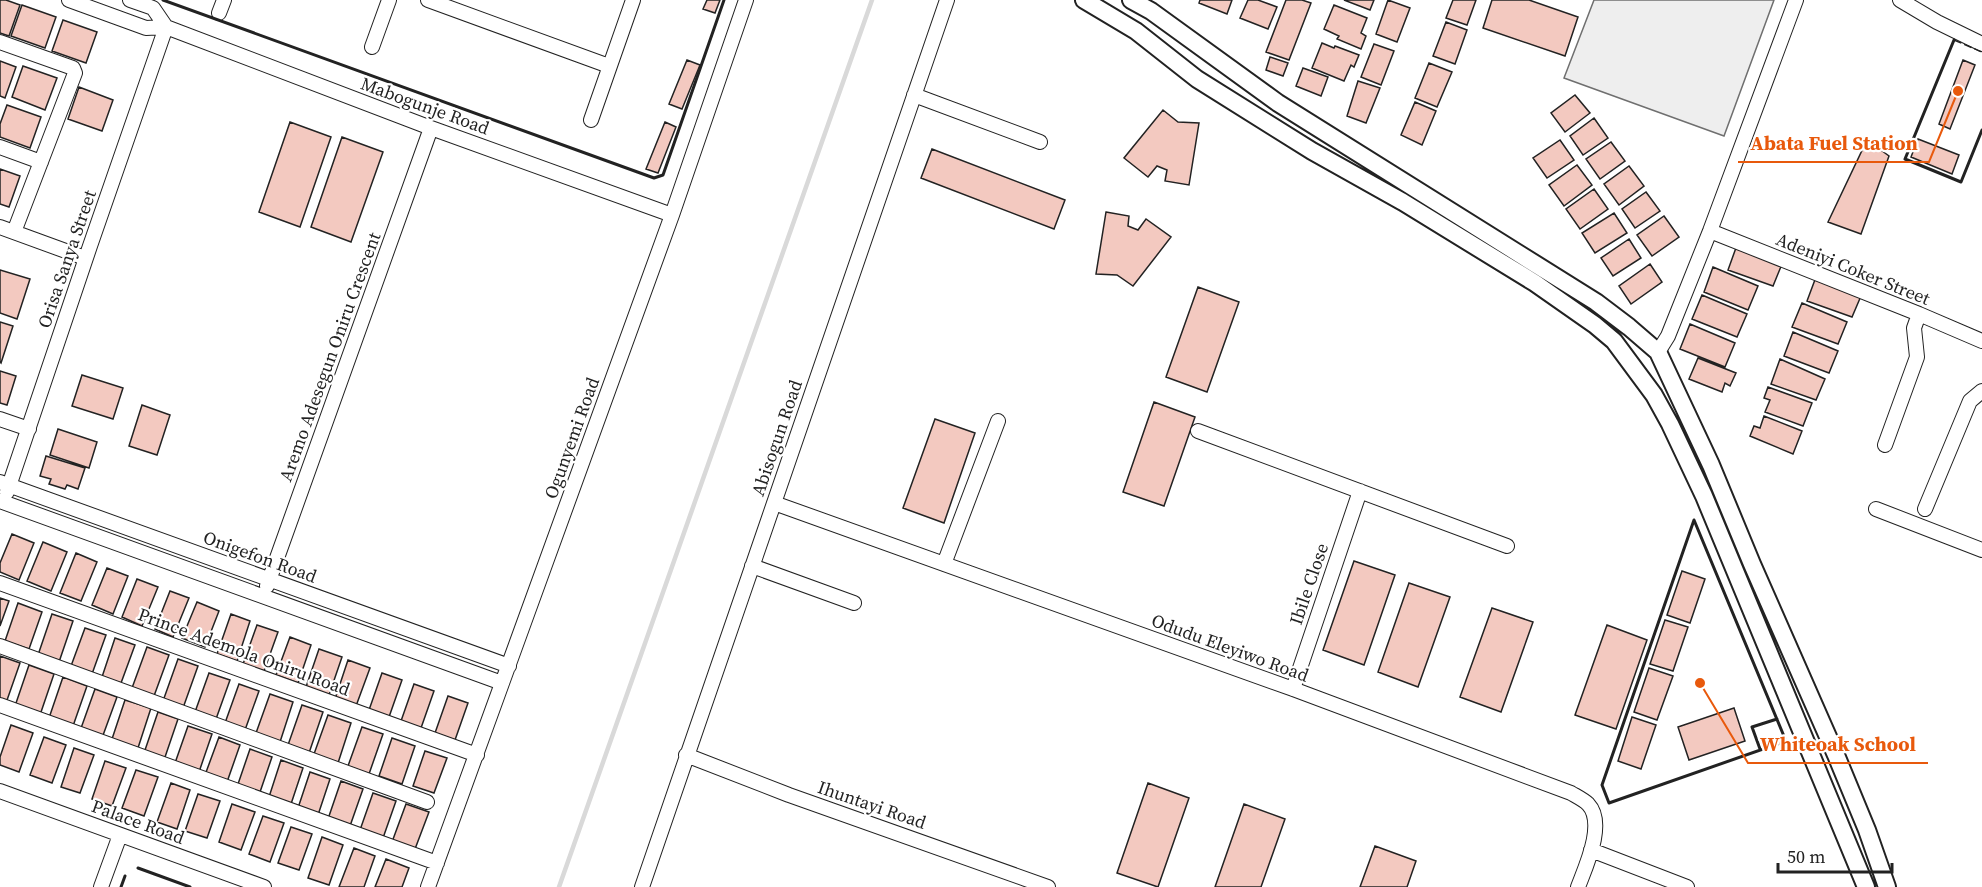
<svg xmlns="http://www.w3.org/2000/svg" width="1982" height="887" font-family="'Source Serif 4',serif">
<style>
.green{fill:#eee;stroke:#6f6f6f;stroke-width:1.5}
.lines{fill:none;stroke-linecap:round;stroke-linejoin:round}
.stream{stroke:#d9d9d9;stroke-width:4.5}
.building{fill:#f3c9c0;stroke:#222;stroke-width:1.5}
.minor-casing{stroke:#222;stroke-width:16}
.tertiary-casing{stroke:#222;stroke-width:20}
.minor{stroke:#fff;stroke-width:14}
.tertiary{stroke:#fff;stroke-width:16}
.fence{stroke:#222;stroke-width:1.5;stroke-dasharray:8 3;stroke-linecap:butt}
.wall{stroke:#222;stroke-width:3}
.labels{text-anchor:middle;stroke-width:4.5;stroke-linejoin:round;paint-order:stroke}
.street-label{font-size:18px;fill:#222;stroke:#fff}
.leader{fill:none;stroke:#e8590c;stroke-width:2}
.callout-dot{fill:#e8590c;stroke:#fff;stroke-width:2}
.callout-label{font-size:20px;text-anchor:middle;font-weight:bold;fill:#e8590c;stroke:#fff;stroke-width:4.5;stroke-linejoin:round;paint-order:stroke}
</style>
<rect width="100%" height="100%" fill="#fff"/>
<path class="green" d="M1594,0h180l-50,136 -160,-58z"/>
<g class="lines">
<path class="stream" d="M559,887l313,-887"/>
</g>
<path class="building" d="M0,0h6l14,5 -11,31 -9,-3z
M707,0h13l-5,13 -12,-4z
M1200,0h32l-5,14 -28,-11z
M1248,0h10l19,7 -9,22 -28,-11z
M1286,0h16l9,3 -22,57 -23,-8z
M1344,0h30l-4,10z
M1388,0l22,8 -13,34 -21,-8z
M1453,0h23l-9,25 -21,-7z
M1492,0h37l49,17 -13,39 -82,-28z
M22,5l34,12 -11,31 -34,-12z
M1334,5l33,13 -6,15 5,3 -5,13 -24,-10 2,-3 -15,-7z
M63,20l34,12 -11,31 -34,-12z
M1446,22l21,8 -12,34 -22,-8z
M1322,43l12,5 1,-2 24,9 -5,12 -3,-2 -7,16 -32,-13z
M1374,44l20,7 -13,34 -20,-8z
M1270,57l18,6 -5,13 -17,-6z
M687,60l13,5 -18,44 -13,-5z
M1963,60l12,5 -25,64 -11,-5z
M0,61l16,6 -11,31 -5,-2z
M1429,63l23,9 -15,35 -22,-9z
M23,66l34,12 -12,32 -33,-13z
M1303,68l25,9 -7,19 -25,-10z
M1358,81l22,7 -14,35 -19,-7z
M79,87l34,13 -11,31 -34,-12z
M1575,95l15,18 -25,19 -14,-19z
M1415,102l21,9 -14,34 -21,-10z
M7,105l34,12 -11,31 -30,-11v-13z
M1163,110l15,12 21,1 -10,62 -24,-4 2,-11 -10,-4 -9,11 -24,-19z
M1594,118l14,20 -25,17 -13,-19z
M290,122l41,15 -31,90 -41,-15z
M665,122l11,5 -18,46 -12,-4z
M342,137l41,15 -32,90 -40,-15z
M1918,139l41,16 -7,19 -41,-17z
M1560,140l14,20 -27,18 -14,-20z
M1867,140l22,16 -28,78 -33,-12z
M1611,142l14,19 -25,18 -14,-20z
M932,149l133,51 -11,29 -133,-51z
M1577,165l15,20 -28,21 -15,-21z
M1629,166l15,20 -25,19 -15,-21z
M0,169l20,7 -11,31 -9,-3z
M1594,189l14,20 -28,20 -14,-20z
M1646,192l14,19 -25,17 -13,-19z
M1106,212l23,4 -1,10 10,4 8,-11 25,18 -38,49 -16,-11 -21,-1z
M1614,213l13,20 -32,20 -13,-20z
M1664,216l15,21 -27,19 -15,-21z
M1629,239l12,19 -28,18 -12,-18z
M1737,245l45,19 -9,22 -45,-16z
M1650,264l12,18 -31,22 -12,-18z
M1713,267l45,19 -10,24 -44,-18z
M0,270l30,9 -13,40 -17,-6z
M1816,277l45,19 -9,21 -45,-16z
M1198,287l41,15 -32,90 -41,-15z
M1702,295l45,19 -10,23 -45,-18z
M1802,303l45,19 -9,22 -46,-17z
M0,322l13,4 -12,37 -1,-1z
M1690,324l45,19 -10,24 -45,-18z
M1793,332l45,19 -9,22 -45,-17z
M1698,358l38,15 -6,13 -5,-3 -3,9 -33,-13z
M1780,359l45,20 -9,21 -45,-16z
M0,371l16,5 -9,29 -7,-2z
M82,375l41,13 -10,31 -41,-13z
M1768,387l44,16 -9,23 -38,-14 5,-12 -6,-2z
M1154,402l41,15 -31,89 -41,-14z
M142,405l28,10 -13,40 -28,-9z
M1764,416l38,15 -9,23 -43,-18 4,-10 6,2z
M935,419l40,14 -31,90 -41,-15z
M58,429l39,13 -8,26 -39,-13z
M46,456l39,12 -7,21 -11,-4 -2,4 -16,-5 2,-5 -11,-3z
M12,534l22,9 -15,37 -19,-8v-9z
M43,542l24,10 -16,39 -24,-10z
M76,553l21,9 -16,39 -21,-8z
M1354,561l41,14 -31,90 -41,-15z
M107,568l21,8 -15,38 -21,-9z
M1682,571l23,8 -15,44 -23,-8z
M137,579l21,8 -16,39 -20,-9z
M1409,583l41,14 -32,90 -40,-15z
M170,591l19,7 -16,39 -18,-8z
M0,598l9,3 -9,25z
M197,602l22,9 -14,36 -23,-9z
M18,603l24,9 -13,37 -24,-8z
M1492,608l41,14 -32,90 -41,-15z
M52,614l21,7 -14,41 -21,-7z
M231,614l19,7 -13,40 -20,-7z
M1665,620l23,7 -15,44 -23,-7z
M257,625l21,7 -14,39 -21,-7z
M1607,625l40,15 -31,89 -41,-14z
M85,628l21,7 -14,39 -21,-8z
M290,637l21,8 -13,38 -22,-8z
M115,638l20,7 -14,38 -19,-6z
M147,647l22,8 -15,41 -22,-8z
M319,649l23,8 -13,38 -23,-8z
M0,656l20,7 -14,40 -6,-2z
M178,659l20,7 -15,42 -20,-7z
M348,660l22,8 -14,38 -21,-7z
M29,665l25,9 -14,41 -25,-9z
M1649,668l24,8 -16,44 -23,-8z
M209,673l21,7 -14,39 -21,-7z
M382,673l20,7 -13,37 -20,-7z
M63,677l24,9 -14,40 -24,-8z
M239,684l20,7 -14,39 -20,-7z
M414,684l20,7 -13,37 -20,-7z
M95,689l22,8 -15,41 -22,-7z
M270,694l23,8 -13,40 -24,-9z
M448,696l20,7 -13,37 -20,-7z
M125,700l26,8 -14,43 -26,-9z
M302,705l21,7 -14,41 -21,-8z
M1734,708l11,33 -56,19 -11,-33z
M158,712l20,7 -14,41 -20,-7z
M328,715l23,8 -13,40 -24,-9z
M1632,717l24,8 -15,44 -23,-8z
M11,725l22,8 -14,39 -19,-7v-8z
M188,726l24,8 -13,38 -24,-9z
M362,727l21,7 -14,40 -21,-8z
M44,737l22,8 -14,38 -22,-8z
M219,737l21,8 -13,37 -22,-7z
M392,738l23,8 -13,38 -23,-8z
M74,748l20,7 -14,38 -19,-6z
M250,749l22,8 -13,38 -22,-8z
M425,751l22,7 -13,35 -21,-7z
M281,760l22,8 -12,36 -22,-7z
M105,761l21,7 -14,38 -20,-7z
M136,770l22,7 -14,39 -22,-8z
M310,772l20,7 -12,36 -20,-7z
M341,781l22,8 -13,37 -22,-7z
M171,783l19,7 -13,39 -20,-7z
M1148,783l41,15 -31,89 -41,-14z
M373,793l23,8 -13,37 -23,-8z
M198,794l22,7 -13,37 -22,-7z
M232,804l23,8 -14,38 -22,-8z
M406,804l23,8 -14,37 -23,-7z
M1244,804l41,15 -24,68h-46z
M263,816l21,7 -14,39 -21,-8z
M291,827l21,7 -13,36 -21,-7z
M322,837l21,8 -14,40 -21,-7z
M1375,846l41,15 -9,26h-47z
M354,848l21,8 -11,31h-25z
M386,859l23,9 -7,19h-27z"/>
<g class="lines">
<g class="minor-casing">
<path id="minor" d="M69,0l77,28 20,-1 265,101 241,87
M130,0l23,8 13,19
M428,0l181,66
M1900,0l37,22 45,22
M219,13l5,-13
M0,42l73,26 2,5 -61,159
M372,47l17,-47
M914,95l126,47
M591,120l42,-120
M0,147l41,15
M0,227l85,31
M1710,231l209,83 63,27
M1658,352l10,-16 42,-105 86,-231
M0,419l29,10
M1198,431l309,115
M1885,445l32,-88 -3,-29 5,-14
M0,482l509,184
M7,492l83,-246 76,-219
M0,501l502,182
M774,503l519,186 278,104c5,3 13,7 17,11 18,19 -2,62 -10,83
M1876,509l106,41
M1925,509l45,-108 12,-10
M944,564l54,-143
M752,566l102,37
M0,583l477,172
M267,586l164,-458
M0,646l427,156
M1293,689l67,-198
M0,705l437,158
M686,755l103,40 259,92
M0,791l264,96
M1591,850l96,37
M101,887l19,-52
M428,887l244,-672 74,-215
M642,887l305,-887"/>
</g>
<g class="tertiary-casing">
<path id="tertiary" d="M1084,0l52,31 61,48 115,72 91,51 132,81 60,42 19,16 40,54 16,29 34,72 162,391
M1131,0l20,11 127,92 318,199 33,25 29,25 53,113 41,99 84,191 31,75 20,57"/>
</g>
<use href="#minor" class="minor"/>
<use href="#tertiary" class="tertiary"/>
<path class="fence" d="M1954,40l28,12"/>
<path class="wall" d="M163,0l491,178 9,-3 61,-175
M1954,40l-49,119 56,23 21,-52
M1694,520l92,221 -177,62 -7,-18z
M1760,749l-8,-22 25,-8
M138,868l52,19
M121,887l4,-11"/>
</g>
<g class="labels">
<g class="street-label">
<text transform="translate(425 106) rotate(20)" y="6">Mabogunje Road</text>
<text transform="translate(67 259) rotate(-71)" y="6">Orisa Sanya Street</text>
<text transform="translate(1853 269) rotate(22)" y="6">Adeniyi Coker Street</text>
<text transform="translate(330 357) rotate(-70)" y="6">Aremo Adesegun Oniru Crescent</text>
<text transform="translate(572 438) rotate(-70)" y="6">Ogunyemi Road</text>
<text transform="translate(777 438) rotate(-71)" y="6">Abisogun Road</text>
<text transform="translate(260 557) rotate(20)" y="6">Onigefon Road</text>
<text transform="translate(1309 584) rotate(-71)" y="6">Ibile Close</text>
<text transform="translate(1230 648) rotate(20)" y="6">Odudu Eleyiwo Road</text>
<text transform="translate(244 652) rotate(20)" y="6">Prince Ademola Oniru Road</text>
<text transform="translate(872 805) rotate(19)" y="6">Ihuntayi Road</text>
<text transform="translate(138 822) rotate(20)" y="6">Palace Road</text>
</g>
</g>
<path class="leader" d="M1958 91L1929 162H1738M1700 683L1748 763H1928"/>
<g class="callout-dot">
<circle cx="1958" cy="91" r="6"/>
<circle cx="1700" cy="683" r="6"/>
</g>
<g class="callout-label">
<text x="1834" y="150">Abata Fuel Station</text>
<text x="1838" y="751">Whiteoak School</text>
</g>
<path d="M1778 863v9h114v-9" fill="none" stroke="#222222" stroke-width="3"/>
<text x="1787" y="863" font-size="18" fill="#222222" stroke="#ffffff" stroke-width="4.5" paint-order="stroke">50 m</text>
</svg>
